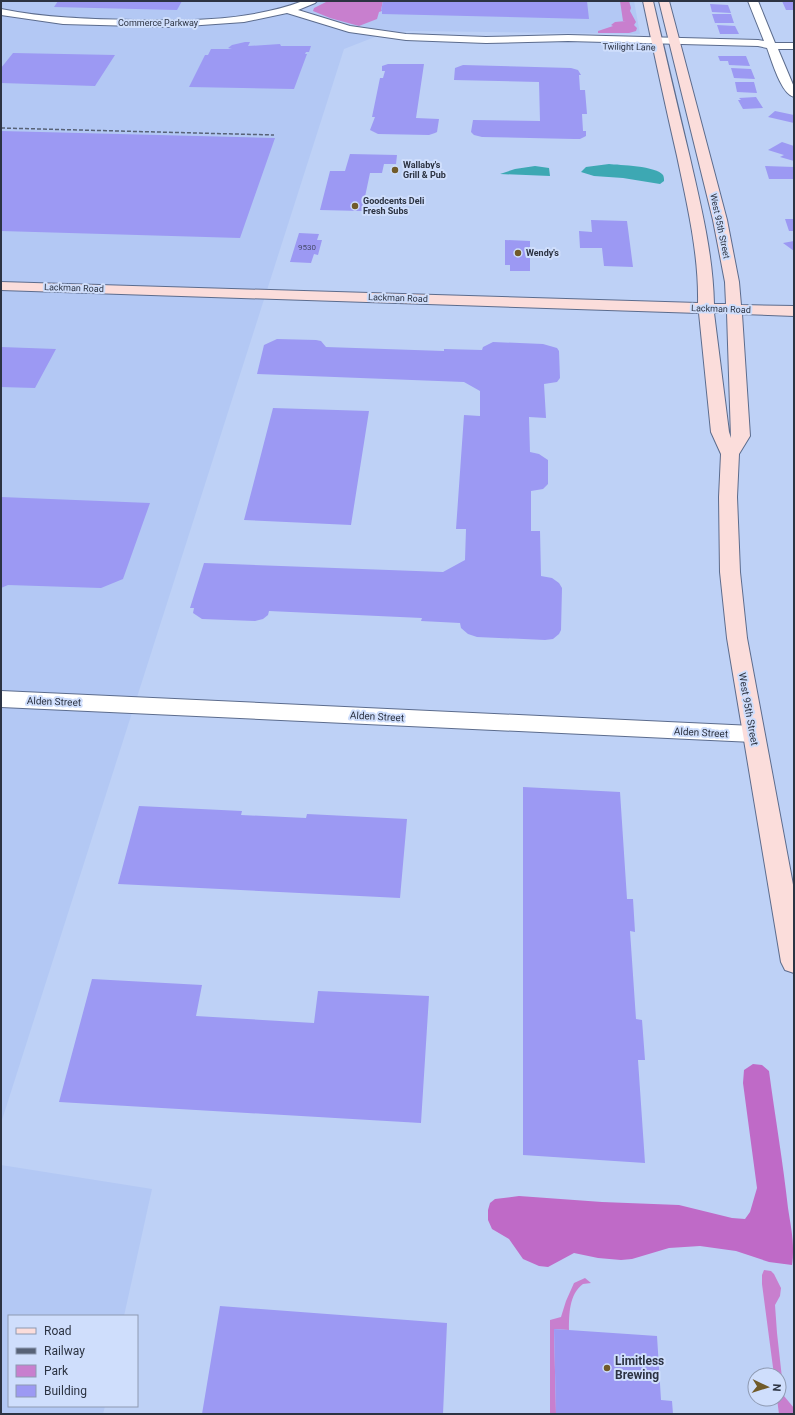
<svg xmlns="http://www.w3.org/2000/svg" width="795" height="1415" font-family="Roboto,sans-serif">
<style>
.built{fill:#b3c8f4}
.green{fill:#c87fce}
.forest{fill:#bf6ac7}
.water{fill:#3da8b3}
.building{fill:#9c99f3}
.lines{fill:none;stroke-linecap:round;stroke-linejoin:round}
.minor-casing{stroke:#5c6c8d;stroke-width:2}
.tertiary-casing{stroke:#5c6c8d;stroke-width:2}
.secondary-casing{stroke:#5c6c8d;stroke-width:2}
.minor{fill:#fff;fill-rule:evenodd}
.tertiary{fill:#fff;fill-rule:evenodd}
.secondary{fill:#fbdddb;fill-rule:evenodd}
.rail{stroke:#576277;stroke-width:1.5;stroke-dasharray:4 2;stroke-linecap:butt}
.poi-dot{fill:#715b2a;stroke:#cfdefc;stroke-width:1.5}
.labels{text-anchor:middle;stroke-width:4;stroke-linejoin:round;paint-order:stroke}
.number-label{font-size:8px;fill:#484c6e}
.far-street-label{font-size:9px;fill:#2c3342;stroke:#cfdefc}
.far-poi-label{font-size:9px;font-weight:bold;fill:#2c3342;stroke:#cfdefc;text-anchor:start}
.street-label{font-size:10px;fill:#2c3342;stroke:#cfdefc}
.near-poi-label{font-size:12px;font-weight:bold;fill:#2c3342;stroke:#cfdefc;text-anchor:start}
</style>
<rect width="100%" height="100%" fill="#bed1f6"/>
<path class="built" d="M1,1h633l6,33 -229,-3 -26,2 -41,16 -343,1074z
M1,1165l151,24 -28,127h-115v90h96l-2,8h-102z"/>
<path class="green" d="M328,1h55l-2,9 1,1 -3,1 -2,7 -18,7 -29,-8 -17,-7 1,-3z
M620,1h9l2,7 -1,3 6,11 -2,3 3,3 -1,3 -7,2h-31v-2l15,-5 -2,-1 4,-3 11,-1h-3z
M764,1270l7,1 3,3 7,14 -1,8 -5,9 2,28 7,63 10,12v6h-15l-2,-15h2v-24h-5l-12,-91v-9z
M585,1278l6,5 -8,1c-14,10 -14,31 -14,46l-15,-1 2,85h-6v-94l11,-3 5,-16 8,-18z"/>
<path class="forest" d="M753,1064l9,1 7,6c6,45 14,91 19,137 3,20 7,37 4,57l-23,-3 -33,-11 -36,-5 -31,2 -37,11 -11,1 -23,-2 -24,-5 -26,14 -9,-1 -16,-7 -14,-20 -17,-10 -4,-9v-10l2,-7 5,-4 24,-3 83,6 77,3 53,13 13,1 5,-7 7,-24 -14,-105 1,-13z"/>
<path class="water" d="M609,164c10,1 48,2 54,11 1,2 1,4 1,6l-4,3 -37,-6 -29,-2 -13,-4 5,-5z
M535,166l14,2 1,8 -50,-2 15,-5z"/>
<path class="building" d="M58,1h124l-5,9 -123,-3z
M383,1h204l2,18 -207,-5v-3h-1z
M782,1l12,1v8h-8z
M710,4l18,1 3,8 -19,-1z
M712,14h19l3,9h-19z
M717,25l18,1 4,8h-19z
M245,42h5l-2,4 32,-2 1,2h30l-2,6h-3l-1,2h2l-13,35 -105,-2 16,-32h3l3,-6h21l-4,-1 4,-3z
M13,53l102,2 -20,31 -94,-3v-15z
M718,56h28l4,10 -21,-1 -1,-4h-8z
M388,64h36l-8,54 23,1 -2,13 -2,1 -6,2 -51,-1 -8,-4 5,-13h-3l8,-39h3l2,-7h-3v-5z
M463,65l108,3 7,2 3,5h-2l1,15h5l2,24h-5l1,17h3v5l-6,3h-6l-92,-2 -8,-2 -3,-3 2,-12 67,1 -1,-39 -85,-2 1,-12z
M731,68l20,1 4,10 -21,-1z
M735,82h19l3,11 -20,-1z
M756,97l7,11 -20,1 -5,-9h3l-2,-2z
M775,111l19,4v8l-26,-6z
M1,131l274,7 -35,100 -239,-7z
M782,142l12,4v15l-14,-4 4,-2 -16,-5z
M350,154l47,1 -1,9h-12l-2,9h-12l-8,38 -42,-1 10,-39h15z
M765,166l29,1v12h-25z
M785,219h9v12h-5z
M591,220l36,1 6,46 -29,-1 -2,-18h-22l-1,-17 13,1z
M299,233l20,1 -2,6h5l-4,15 -4,-1 -3,9 -21,-1z
M505,240l25,1v30h-20v-6h-5z
M794,241v10l-11,-8z
M277,339l39,1 5,1 5,6 118,4v-2l38,1 1,-3 10,-5 50,2 14,4 2,3 1,27 -3,4 -13,2 2,34 -17,-1 1,35 9,2 9,6v24l-5,5 -12,2v40h9l1,45 11,2 7,5 3,5 -1,42 -2,4 -6,5 -8,1 -68,-3 -9,-3 -7,-6 -1,-5 -39,-2 1,-3 -153,-7 -1,4 -5,4 -8,2 -53,-2 -9,-6 1,-5h-4l14,-45 239,9 22,-12 1,-31h-10l8,-114 16,1v-25l-16,-9 -207,-8 7,-29z
M1,347l55,2 -21,39 -34,-1z
M273,408l96,3 -18,114 -107,-5z
M1,497l149,6 -27,76 -22,9 -93,-3 -7,3z
M523,787l97,5 7,107h6l2,33 -5,-1 6,88 6,1 3,40h-7l7,103 -122,-8z
M139,806l103,5 -1,4 65,3 1,-4 100,5 -7,79 -282,-14z
M92,979l110,6 -6,31 118,7 4,-32 111,5 -8,127 -362,-21z
M220,1306l227,17 -4,91h-241z
M554,1329l103,7 4,64 11,1 1,13h-117z"/>
<g class="lines">
<g class="minor-casing">
<path id="minor" d="M303,1h14l-2,2 -17,7 52,16 56,8 80,3 82,-2 190,5 6,1 -16,-40h10l17,42h19v6h-16l16,38v10c-13,-3 -22,-36 -27,-49l-9,-2 -190,-5 -82,2 -80,-3 -57,-8 -62,-19 -43,9 -71,5 -110,-3 -62,-9v-6c44,9 89,10 133,11 58,1 115,1 169,-19z"/>
</g>
<g class="tertiary-casing">
<path id="tertiary" d="M1,691l752,35 8,2 3,6 -3,6 -8,2 -752,-35z"/>
</g>
<g class="secondary-casing">
<path id="secondary" d="M643,1h10c12,52 24,104 37,157 11,48 23,97 24,146h12l-1,-22 -12,-62 -54,-219h10l58,219 12,62 2,23 53,1v10l-52,-2 8,122 -11,18 -2,43 3,75 7,66 47,252v83l-9,-3 -4,-8 -54,-324 -7,-66 -1,-75 2,-43 -10,-22 -12,-119 -698,-23v-8l697,21c1,-49 -11,-99 -21,-147 -12,-52 -23,-103 -34,-155zM714,313h13l4,125 -2,-6z"/>
</g>
<use href="#minor" class="minor"/>
<use href="#tertiary" class="tertiary"/>
<use href="#secondary" class="secondary"/>
<path class="rail" d="M1,128l273,7"/>
</g>
<g class="poi-dot">
<circle cx="395" cy="170" r="4"/>
<circle cx="355" cy="206" r="4"/>
<circle cx="518" cy="253" r="4"/>
<circle cx="607" cy="1368" r="4"/>
</g>
<g class="labels">
<g class="number-label">
<text x="307" y="250">9530</text>
</g>
<g class="far-street-label">
<text x="158" y="26">Commerce Parkway</text>
<text transform="translate(629 47) rotate(1)" y="3">Twilight Lane</text>
<text transform="translate(720 226) rotate(78)" y="3">West 95th Street</text>
<text transform="translate(74 288) rotate(2)" y="3">Lackman Road</text>
<text transform="translate(398 298) rotate(2)" y="3">Lackman Road</text>
<text transform="translate(721 309) rotate(2)" y="3">Lackman Road</text>
</g>
<g class="far-poi-label">
<text x="403" y="168">Wallaby's<tspan x="403" dy="10">Grill &amp; Pub</tspan></text>
<text x="363" y="204">Goodcents Deli<tspan x="363" dy="10">Fresh Subs</tspan></text>
<text x="526" y="256">Wendy's</text>
</g>
<g class="street-label">
<text transform="translate(54 701) rotate(2)" y="4">Alden Street</text>
<text transform="translate(749 709) rotate(80)" y="4">West 95th Street</text>
<text transform="translate(377 716) rotate(3)" y="4">Alden Street</text>
<text transform="translate(701 732) rotate(3)" y="4">Alden Street</text>
</g>
<g class="near-poi-label">
<text x="615" y="1365">Limitless<tspan x="615" dy="14">Brewing</tspan></text>
</g>
</g>
<rect width="795" height="1415" fill="none" stroke="#2c3342" stroke-width="4"/>
<rect x="8" y="1315" width="130" height="92" fill="#cfdefc" stroke="#8e9ab2"/>
<rect x="16" y="1328" width="20" height="6" fill="#fbdddb" stroke="#8e9ab2"/>
<text x="44" y="1335" font-size="12" fill="#2c3342">Road</text>
<rect x="16" y="1348" width="20" height="6" fill="#576277" stroke="#8e9ab2"/>
<text x="44" y="1355" font-size="12" fill="#2c3342">Railway</text>
<rect x="16" y="1365" width="20" height="12" fill="#c87fce" stroke="#8e9ab2"/>
<text x="44" y="1375" font-size="12" fill="#2c3342">Park</text>
<rect x="16" y="1385" width="20" height="12" fill="#9c99f3" stroke="#8e9ab2"/>
<text x="44" y="1395" font-size="12" fill="#2c3342">Building</text>
<g transform="translate(767 1387) rotate(94)"><circle r="19" fill="#cfdefc" stroke="#8e9ab2"/>
<path d="M0-3L7 15L0 10L-7 15Z" fill="#715b2a"/>
<text y="-6" font-size="11" font-weight="bold" text-anchor="middle" fill="#2c3342">N</text>
</g>
</svg>
